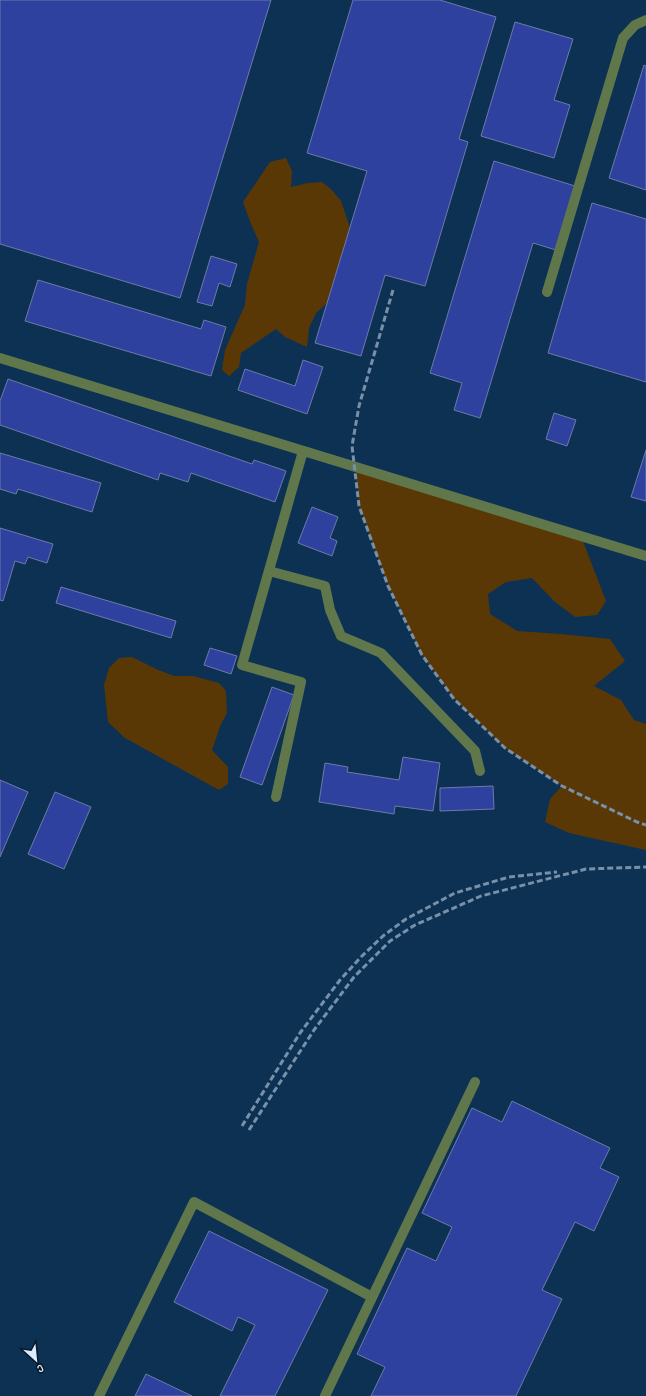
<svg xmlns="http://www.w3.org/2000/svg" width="646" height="1396" font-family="'Sofia Sans Condensed',sans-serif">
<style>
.green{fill:#5a3806}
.building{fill:#2f419e;stroke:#6c7ba9}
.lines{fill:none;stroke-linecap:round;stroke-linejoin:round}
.minor{stroke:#60764b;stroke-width:10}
.rail{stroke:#7891ab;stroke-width:3;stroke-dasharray:6 3;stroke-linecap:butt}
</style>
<rect width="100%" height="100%" fill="#0d3153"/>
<path class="green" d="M286,158l6,13 -1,16 17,-4 14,-1 9,7 10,12 9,27 -23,75 -11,10 -7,15 -2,19 -22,-10 -9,-8 -35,24 -2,14 -10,9 -7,-6 3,-20 20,-45 2,-21 12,-42 -8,-18 -8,-22 27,-40z
M355,467l226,69 25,65 -9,14 -22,2 -21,-16 -22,-23 -26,4 -18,12 2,20 27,17 43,3 50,5 15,22 -31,25 27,14 13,20 12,4v126l-77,-17 -24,-11 5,-23 12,-13 -57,-38 -51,-49 -32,-44 -34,-69 -29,-80z
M132,657l24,12 18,7h19l26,7 7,8 1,22 -6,11 -9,26 16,17v17l-9,6 -94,-52 -17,-16 -4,-37 5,-17 10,-10z"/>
<path class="building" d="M0,0h271l-91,298 -180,-54z
M353,0h87l56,17 -37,122 9,3 -43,144 -40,-11 -24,81 -46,-13 52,-172 -60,-18z
M515,22l58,17 -19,61 16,5 -16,53 -73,-22z
M644,65l2,1v124l-37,-12z
M494,161l81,25 -19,64 -23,-7 -53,175 -26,-8 8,-27 -32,-10z
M592,203l54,16v163l-98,-29z
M211,256l26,8 -7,23 -11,-4 -7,23 -15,-4z
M38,280l163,49 3,-9 22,7 -15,49 -186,-55z
M303,360l20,7 -16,47 -69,-24 7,-21 50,17z
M8,379l244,85 2,-4 32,11 -11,31 -84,-29 -3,9 -28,-9 -2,7 -158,-55v-24z
M554,413l22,7 -9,26 -21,-7z
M646,450v51l-15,-4z
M0,453l101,30 -9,29 -74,-23 -2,5 -16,-5z
M312,507l26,10 -8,21 7,3 -5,15 -34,-13z
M0,528l53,16 -6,19 -19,-6 -3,7 -10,-3 -12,40 -3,-1z
M61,587l115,34 -5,17 -115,-35z
M210,648l27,8 -6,18 -27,-9z
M272,687l22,8 -32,90 -22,-8z
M403,757l37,6 -7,48 -38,-5 -1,8 -75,-12 6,-39 23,4 -1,5 52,8z
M0,780l28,12 -28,65z
M493,786l1,23 -54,2v-23z
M55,792l36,15 -27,62 -36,-15z
M512,1101l98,47 -10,20 19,9 -25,54 -19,-9 -33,68 20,9 -46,97h-145l14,-29 -28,-13 50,-106 29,13 16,-34 -30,-14 50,-105 30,14z
M209,1231l119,59 -53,106h-55l35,-71 -17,-8 -6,14 -58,-29z
M146,1374l46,22h-57z"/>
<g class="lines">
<path class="minor" d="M547,292l76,-254 12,-13 11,-5
M0,358l646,198
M269,571l56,15 5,24 11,26 40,17 94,98 5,20
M276,797l25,-115 -59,-17 61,-214
M99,1396l95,-194 178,95
M325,1396l150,-314"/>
<path class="rail" d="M393,290l-34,116 -7,40 7,60 29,80 34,69 32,44 51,49 57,38 75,36 9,3
M242,1126l58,-93 40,-53 21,-23 22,-21 23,-17 49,-26 54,-16 48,-5
M249,1130l65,-100 40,-53 36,-36 25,-16 66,-29 105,-27 60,-2"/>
</g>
<g transform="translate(36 1360) rotate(153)" stroke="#0a1928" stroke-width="3" paint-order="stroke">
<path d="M0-3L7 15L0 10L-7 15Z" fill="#dcecfe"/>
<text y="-6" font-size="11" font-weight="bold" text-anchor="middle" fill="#dcecfe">С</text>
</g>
</svg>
